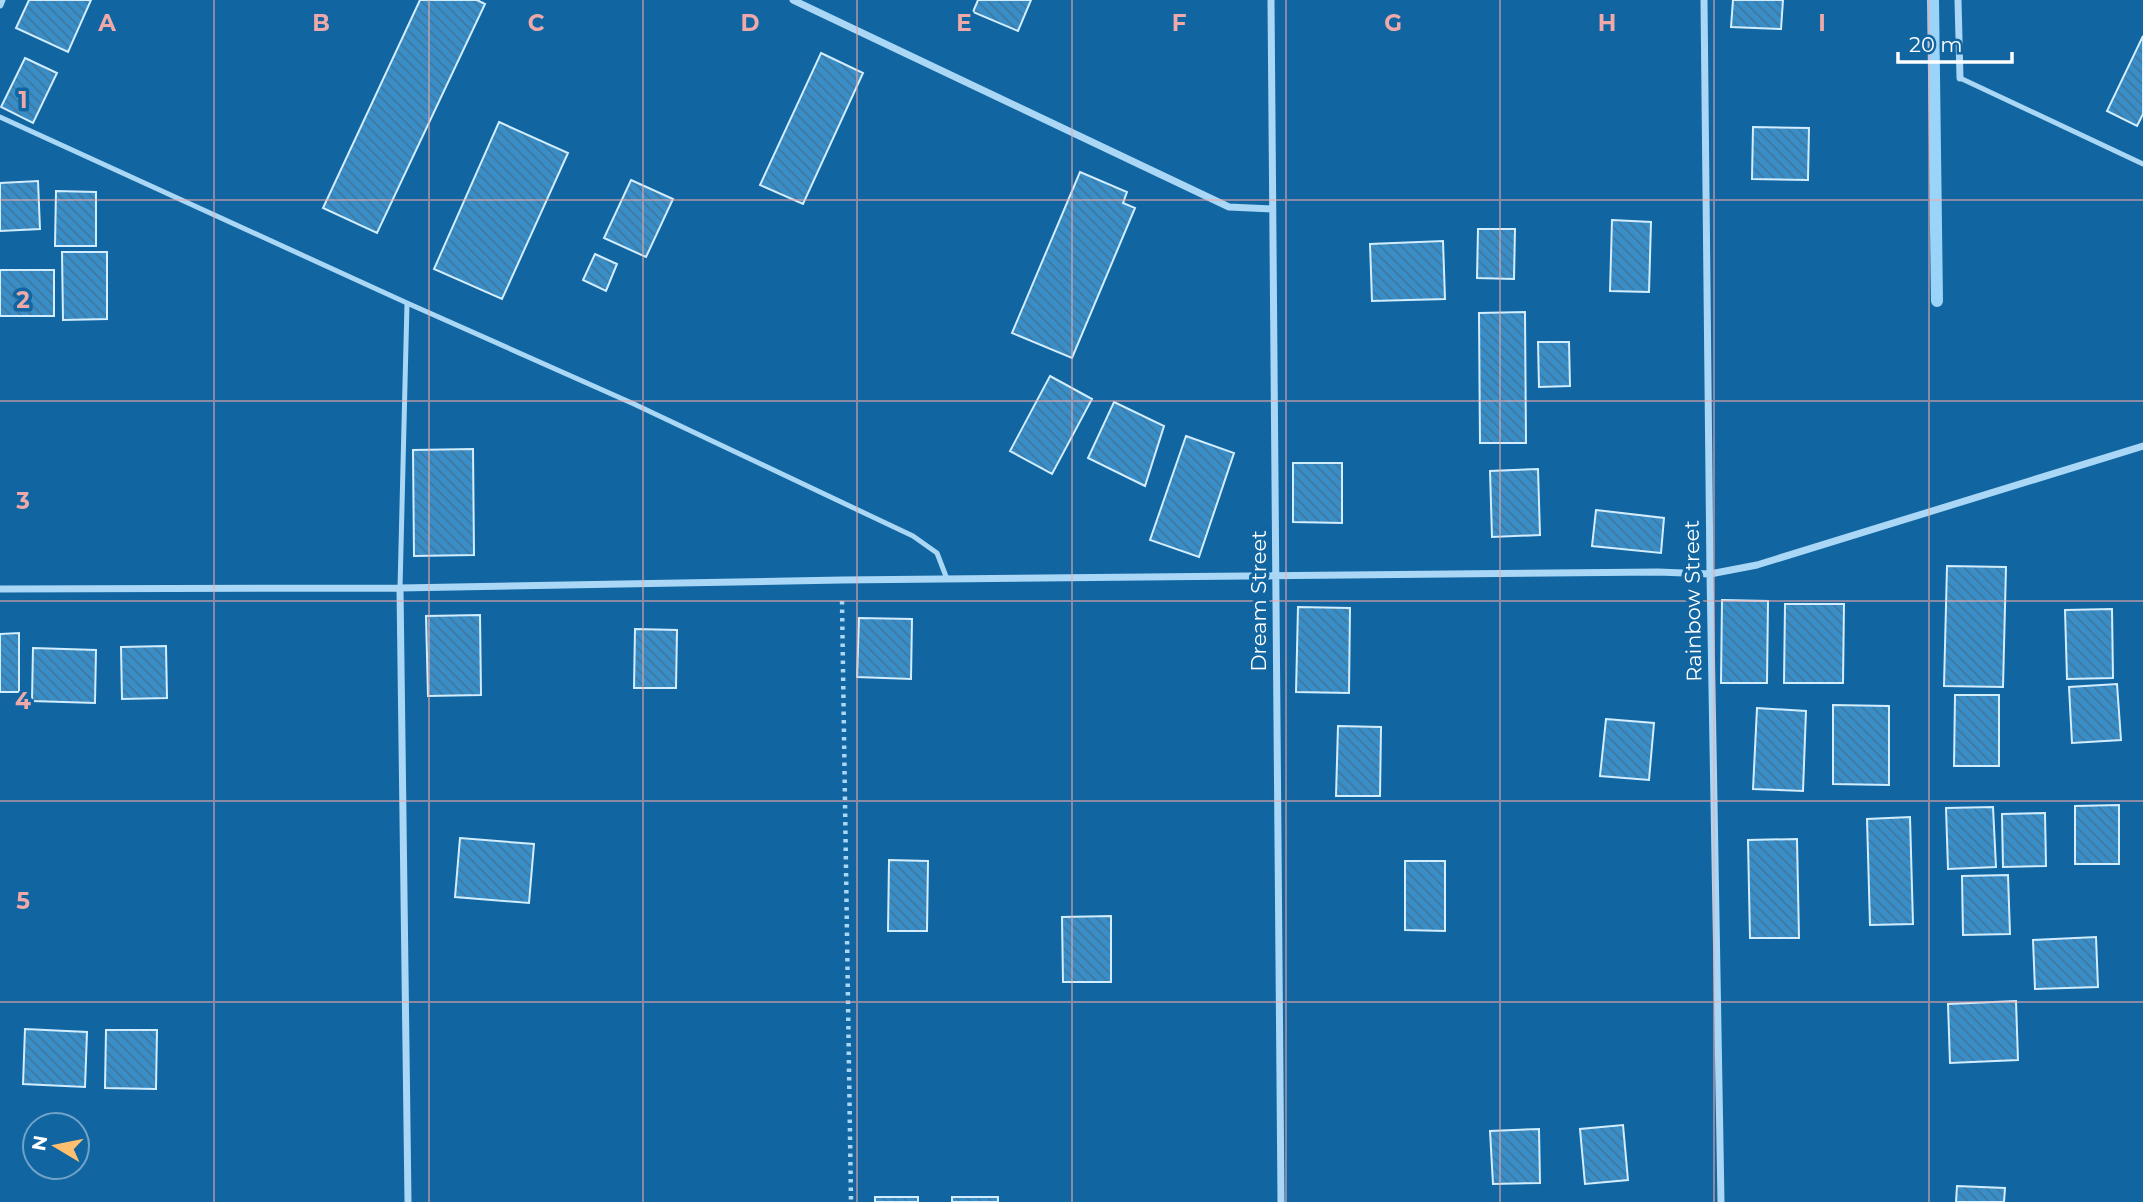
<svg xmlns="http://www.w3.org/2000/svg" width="2143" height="1202" font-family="Montserrat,sans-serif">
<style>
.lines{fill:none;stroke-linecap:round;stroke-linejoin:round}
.stream{stroke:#9bd4f9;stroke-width:12}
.building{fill:url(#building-back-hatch);stroke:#d2edfe;stroke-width:2}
.path{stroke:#a9d7f5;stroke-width:4.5;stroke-dasharray:3.5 5;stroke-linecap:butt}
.service{stroke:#a9d7f5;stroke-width:5}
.minor{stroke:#a9d7f5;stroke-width:7}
.grid{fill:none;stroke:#efa9a9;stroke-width:2;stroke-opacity:0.55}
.labels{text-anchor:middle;stroke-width:7;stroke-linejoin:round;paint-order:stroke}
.street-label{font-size:21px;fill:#fff;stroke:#1165a1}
.grid-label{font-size:23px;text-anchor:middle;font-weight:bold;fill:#efa9a9;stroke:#1165a1;stroke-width:7;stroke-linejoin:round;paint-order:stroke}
</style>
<defs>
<pattern id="building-back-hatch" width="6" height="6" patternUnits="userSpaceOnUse" patternTransform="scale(1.75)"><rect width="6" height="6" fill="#398ec8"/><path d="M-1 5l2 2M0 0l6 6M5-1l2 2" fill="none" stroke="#40779d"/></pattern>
</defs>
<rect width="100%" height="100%" fill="#1165a1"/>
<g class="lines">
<path class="stream" d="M1933,0l4,301"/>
</g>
<path class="building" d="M29,0h62l-23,52 -52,-24z
M420,0h57l8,4 -108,229 -54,-25z
M978,0h53l-13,31 -45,-19z
M1733,0h50l-2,29 -50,-2z
M2143,36v78l-6,12 -30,-15z
M821,53l42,20 -60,131 -43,-19z
M25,58l32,15 -24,50 -32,-16z
M499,122l69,31 -66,146 -68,-30z
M1753,127l56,1 -1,52 -56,-1z
M1080,172l47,20 -4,11 12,5 -63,150 -60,-25z
M631,180l42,19 -27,58 -42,-19z
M38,181l2,48 -40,2v-48z
M56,191l40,1v54h-41z
M1612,220l39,2 -2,70 -39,-1z
M1478,229h37l-1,50 -37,-1z
M1443,241l2,58 -73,2 -2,-57z
M62,252h45v67l-44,1z
M595,254l22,10 -11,27 -23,-11z
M0,270h54v46h-54z
M1525,312l1,131h-46l-1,-130z
M1538,342h31l1,44 -31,1z
M1050,376l42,23 -40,75 -42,-23z
M1114,402l50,24 -19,60 -57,-28z
M1186,436l48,17 -35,104 -49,-17z
M473,449l1,106 -60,1 -1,-106z
M1293,463h49v60l-49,-1z
M1538,469l2,66 -48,2 -2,-66z
M1596,510l68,8 -3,35 -69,-7z
M1947,566l59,1 -3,120 -59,-1z
M1722,600l46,1 -1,82h-46z
M1785,604h59l-1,79h-59z
M1298,607l52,1 -1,85 -53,-1z
M2112,609l1,69 -46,1 -2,-69z
M480,615l1,80 -53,1 -2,-80z
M859,618l53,1 -1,60 -54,-2z
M635,629l42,1 -1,58h-42z
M19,633v59h-19v-58z
M166,646l1,52 -45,1 -1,-52z
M33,648l63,2 -1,53 -63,-2z
M2117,684l4,56 -49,3 -3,-56z
M1955,695h44v71h-45z
M1833,705l56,1v79l-56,-1z
M1757,708l49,3 -3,80 -50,-2z
M1606,719l48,4 -5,57 -49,-4z
M1338,726l43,1 -1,69h-44z
M2119,805v59h-44v-58z
M1993,807l3,60 -48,2 -2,-61z
M2045,813l1,53 -43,1 -1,-53z
M1910,817l3,107 -43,1 -3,-106z
M460,838l74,6 -5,59 -74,-6z
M1797,839l2,99h-49l-2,-98z
M889,860l39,1 -1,70h-39z
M1405,861h40v70l-40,-1z
M2008,875l2,59 -47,1 -1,-59z
M1111,916v66h-48l-1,-65z
M2096,937l2,50 -63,2 -2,-49z
M2016,1001l2,59 -68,3 -2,-59z
M25,1029l62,3 -2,55 -62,-3z
M106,1030h51l-1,59 -51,-1z
M1623,1125l5,55 -43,4 -5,-55z
M1539,1129l1,54 -47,1 -3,-53z
M1957,1186l48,2 -1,14h-48z
M875,1197h43v5h-43z
M952,1197h46v5h-46z"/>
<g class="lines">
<path class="path" d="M842,601l9,601"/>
<path class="service" d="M1960,78l183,86
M0,117l407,186 227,101 279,132 24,17 10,26
M400,588l7,-285"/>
<path class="minor" d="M793,0l436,207 43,2
M1271,0l10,1202
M1704,0l6,574 11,628
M1958,0l2,78
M0,5l2,-5
M400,588l8,614
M0,589l400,-1 442,-8 816,-8 52,2 47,-9 386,-119"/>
</g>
<path class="grid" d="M214,0v1202M429,0v1202M643,0v1202M857,0v1202M1072,0v1202M1286,0v1202M1500,0v1202M1714,0v1202M1929,0v1202M0,200h2143M0,401h2143M0,601h2143M0,801h2143M0,1002h2143"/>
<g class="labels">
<g class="street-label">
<text transform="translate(1259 601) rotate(-90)" y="7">Dream Street</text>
<text transform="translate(1693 601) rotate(-91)" y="7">Rainbow Street</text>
</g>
</g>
<g class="grid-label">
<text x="107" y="31">A</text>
<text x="321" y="31">B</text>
<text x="536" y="31">C</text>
<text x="750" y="31">D</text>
<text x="964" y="31">E</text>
<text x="1179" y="31">F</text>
<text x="1393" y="31">G</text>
<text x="1607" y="31">H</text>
<text x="1822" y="31">I</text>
<text x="23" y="108">1</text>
<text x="23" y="308">2</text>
<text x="23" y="509">3</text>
<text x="23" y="709">4</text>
<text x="23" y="909">5</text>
</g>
<g transform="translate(56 1146) rotate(280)"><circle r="33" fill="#1165a1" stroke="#70a3c7" stroke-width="2"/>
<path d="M0-5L12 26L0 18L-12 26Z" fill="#ffbf6e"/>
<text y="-10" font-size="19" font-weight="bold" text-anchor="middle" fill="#ffffff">N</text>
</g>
<path d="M1898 52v10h114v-10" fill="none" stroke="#ffffff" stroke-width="3.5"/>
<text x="1909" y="52" font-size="21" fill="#ffffff" stroke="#1165a1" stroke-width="5" paint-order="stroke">20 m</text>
</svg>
